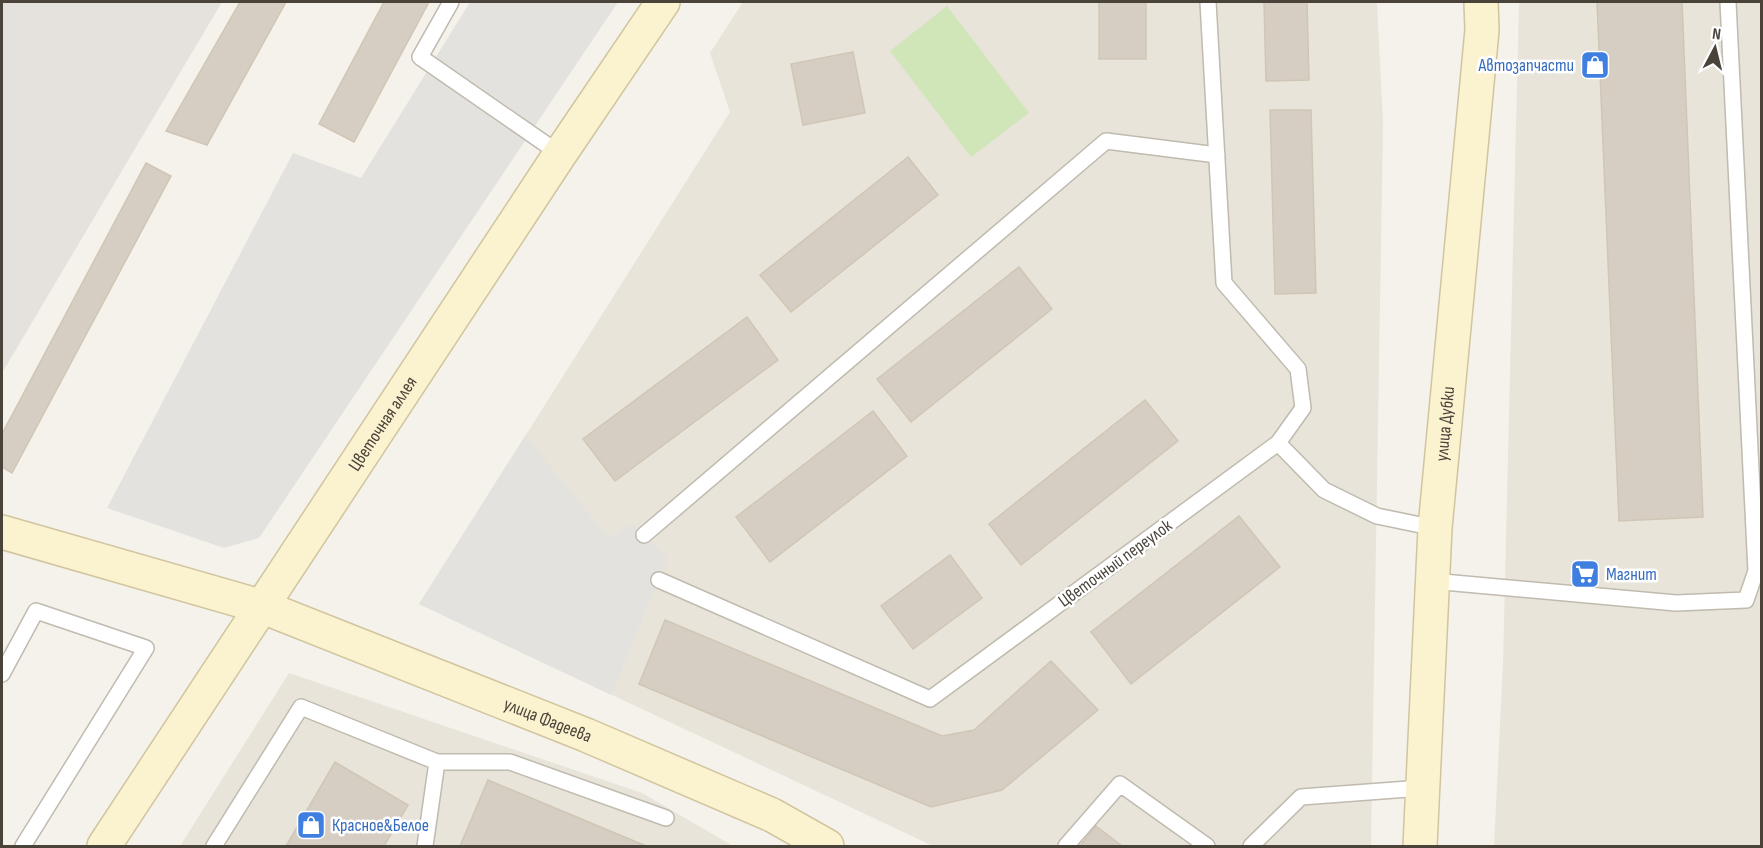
<svg xmlns="http://www.w3.org/2000/svg" width="1763" height="848" font-family="'Sofia Sans Condensed',sans-serif">
<style>
.residential{fill:#e8e4da}
.industrial{fill:#e5e1dd}
.green{fill:#d0e5b8}
.parking{fill:#e4e2df}
.building{fill:#d6cec2;stroke:#d0c6b5;stroke-width:1.5}
.lines{fill:none;stroke-linecap:round;stroke-linejoin:round}
.lane-casing{stroke:#c0baaf;stroke-width:18}
.secondary-casing{stroke:#d1c59f;stroke-width:36}
.lane{stroke:#fff;stroke-width:15}
.secondary{stroke:#fbf2cf;stroke-width:33}
.labels{text-anchor:middle;stroke-width:5;stroke-linejoin:round;paint-order:stroke}
.shop-label{font-size:18px;fill:#366cbe;stroke:#fff;text-anchor:start}
.street-label{font-size:18px;fill:#49433a;stroke:#fff}
</style>
<rect width="100%" height="100%" fill="#f5f2ec"/>
<path class="residential" d="M743,2h634l6,122 -12,722h-438l-514,-242 311,-492 -20,-59z
M1519,2h242v844h-267l9,-183z
M289,673l353,120 91,53h-553z"/>
<path class="industrial" d="M2,2h220l-220,371z"/>
<path class="green" d="M947,6l82,107 -58,44 -81,-106z"/>
<path class="parking" d="M470,2h148l-359,536 -35,10 -117,-40 186,-355 68,25z
M525,436l84,102 23,-14 36,34 -57,137 -192,-91z"/>
<path class="building" d="M240,2h46l-79,143 -41,-14z
M384,2h45l-75,140 -35,-18z
M1099,2h47v57h-47z
M1264,2h43l2,78 -43,1z
M1597,2h85l21,515 -84,4z
M853,52l12,61 -62,12 -12,-61z
M1270,110h41l5,183 -41,1z
M908,157l30,38 -147,117 -31,-37z
M146,163l25,13 -159,297 -10,-6v-33z
M1019,267l33,42 -141,113 -34,-43z
M747,317l31,43 -163,121 -32,-42z
M1145,400l33,41 -157,124 -32,-41z
M873,411l34,45 -137,106 -34,-45z
M1239,516l41,51 -149,117 -40,-52z
M950,555l32,43 -69,51 -32,-43z
M665,620l277,116 32,-6 77,-69 47,49 -96,80 -71,17 -292,-123z
M335,762l73,43 -24,41h-98z
M488,780l158,66h-186z
M1096,826l26,20h-42z"/>
<g class="lines">
<g class="lane-casing">
<path id="lane" d="M451,2l-31,55 140,97
M1278,443l46,47 53,26 58,12
M644,535l462,-394 111,14
M659,580l271,119 348,-256 25,-35 -5,-39 -74,-86 -16,-281
M1432,581l244,22 70,-3 10,-29 -28,-569
M2,674l34,-63 110,37 -123,198
M437,762h73l156,56
M214,846l87,-139 136,55 -12,84
M1066,846l54,-62 87,62
M1251,846l50,-49 121,-9"/>
</g>
<g class="secondary-casing">
<g id="secondary">
<path id="s1" d="M2,532l261,75 323,128 186,80 55,31"/>
<path id="s2" d="M104,846l456,-692 103,-152"/>
<path id="s3" d="M1420,846l15,-318 47,-498 -1,-28"/>
</g>
</g>
<use href="#lane" class="lane"/>
<use href="#secondary" class="secondary"/>
</g>
<defs>
<g id="shop-square" transform="scale(1.5)"><rect x="-9" y="-9" width="18" height="18" rx="4" fill="#3f7fe0" stroke="#fff"/><path d="M-5-2.5h2.3a2.7 3.5 0 0 1 5.4 0H5L5.5 6h-11ZM-1.5-2.5h3a1.5 2.3 0 0 0-3 0Z" fill="#fff"/></g>
<g id="supermarket-square" transform="scale(1.5)"><rect x="-9" y="-9" width="18" height="18" rx="4" fill="#3f7fe0" stroke="#fff"/><path d="M-6-5.5h2.5l.6 2H6L4.5 2H-2.5L-4.4-4H-6ZM-1.5 3.2a1.3 1.3 0 1 0 .1 0ZM3 3.2a1.3 1.3 0 1 0 .1 0Z" fill="#fff"/></g>
</defs>
<g fill-rule="evenodd">
<use href="#shop-square" x="1595" y="65"/>
<use href="#supermarket-square" x="1585" y="574"/>
<use href="#shop-square" x="311" y="825"/>
</g>
<g class="labels">
<g class="shop-label">
<text x="1574" y="71" text-anchor="end">Автозапчасти</text>
<text x="1606" y="580">Магнит</text>
<text x="332" y="831">Красное&amp;Белое</text>
</g>
<g class="street-label">
<text dy="6" stroke="none"><textPath href="#s2" startOffset="506">Цветочная аллея</textPath></text>
<text dy="6" stroke="none"><textPath href="#s3" startOffset="423">улица Дубки</textPath></text>
<text transform="translate(1115 563) rotate(-36)" y="6">Цветочный переулок</text>
<text dy="6" stroke="none"><textPath href="#s1" startOffset="578">улица Фадеева</textPath></text>
</g>
</g>
<rect width="1763" height="848" fill="none" stroke="#49433a" stroke-width="6"/>
<g transform="translate(1715 48) rotate(7)" stroke="#ffffff" stroke-width="4.5" paint-order="stroke">
<path d="M0-4.5L10 22L0 15L-10 22Z" fill="#49433a"/>
<text y="-9" font-size="16" font-weight="bold" text-anchor="middle" fill="#49433a">N</text>
</g>
</svg>
